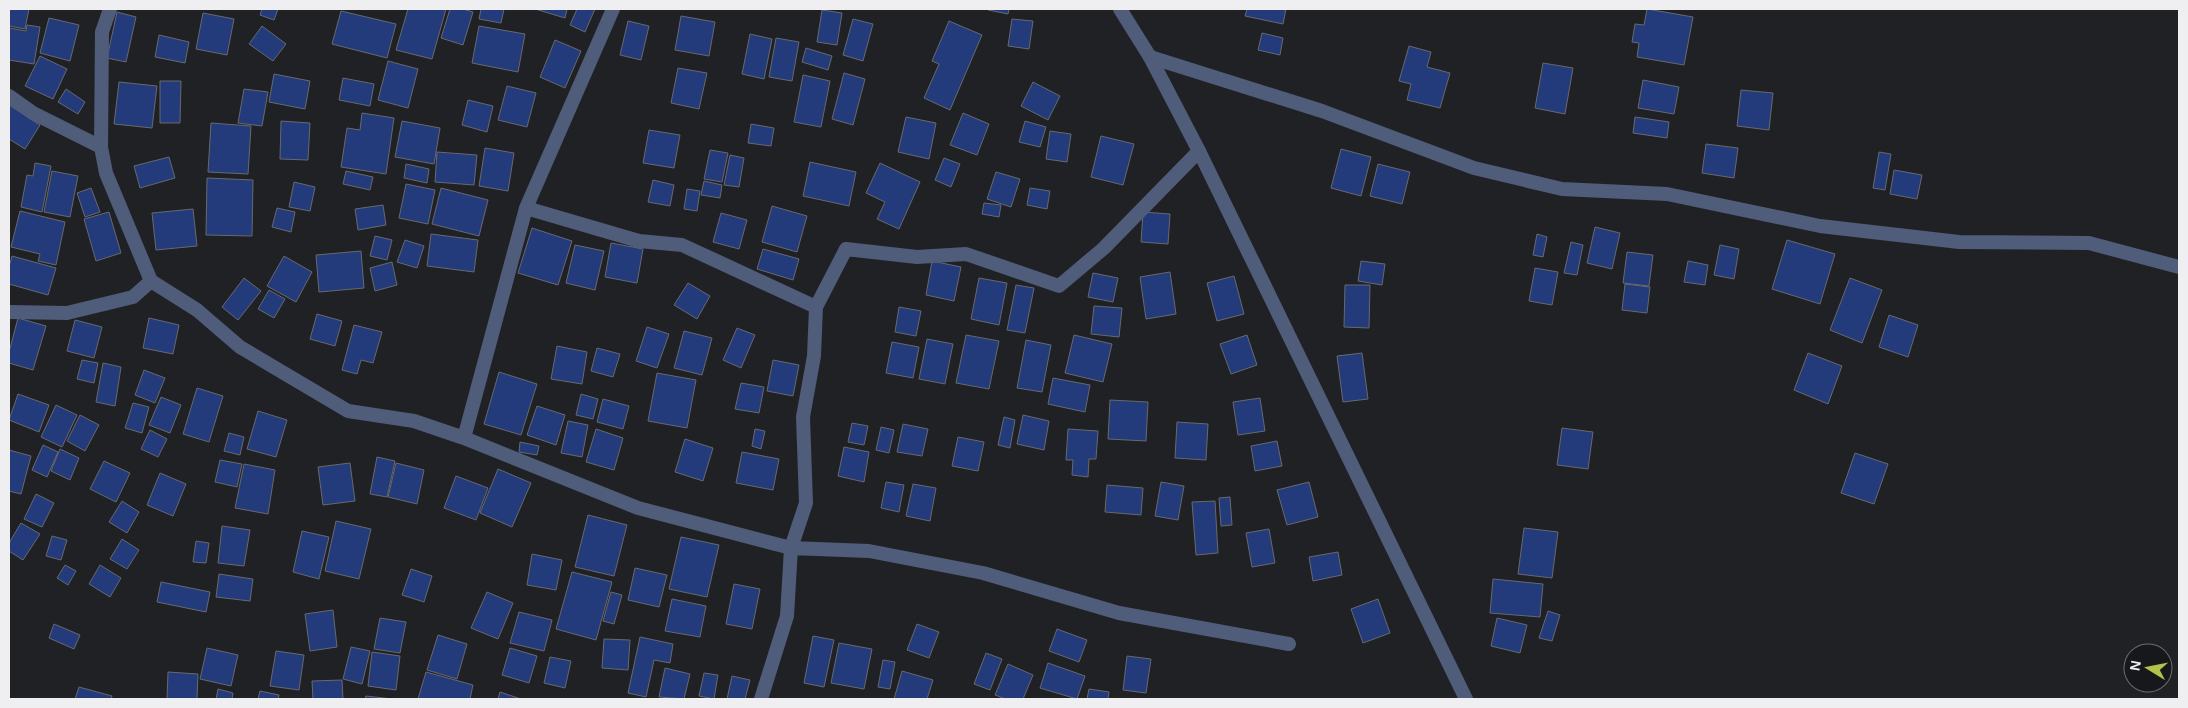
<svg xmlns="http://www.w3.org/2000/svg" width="2188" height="708" font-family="Helvetica,sans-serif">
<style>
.building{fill:#243b7b;stroke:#68696d}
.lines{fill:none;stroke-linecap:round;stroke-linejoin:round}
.minor{stroke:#4f5c7a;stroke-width:14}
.tertiary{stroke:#4f5c7a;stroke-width:14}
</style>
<rect width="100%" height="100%" fill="#202124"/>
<path class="building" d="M9,9h20l-4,20 -16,-3z
M262,9h16l-4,11 -14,-5z
M408,9h38l-14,50 -36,-9z
M450,9h13l10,3 -10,33 -22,-7z
M481,9h23l-3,14 -22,-4z
M535,9h32l-2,9z
M577,9h18l-10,23 -15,-7z
M988,9h21l-1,5 -20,-4z
M1247,9h39l-3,15 -38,-8z
M1647,9l46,8 -9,48 -47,-8 2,-14 -7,-1 3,-18 9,1z
M822,10l20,3 -5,32 -20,-3z
M341,11l55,13 -9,34 -55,-14z
M117,12l19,5 -10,45 -19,-4z
M203,13l31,6 -7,36 -31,-6z
M681,16l34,6 -6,34 -34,-6z
M49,18l30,7 -9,36 -30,-8z
M853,19l20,5 -10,37 -20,-6z
M1012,19l21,2 -4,28 -21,-3z
M628,21l21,5 -8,34 -21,-5z
M949,21l33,14 -32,75 -26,-12 15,-34 -7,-3z
M27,25l13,2 -6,37 -25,-4v-32l17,3z
M262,26l24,18 -13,17 -24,-17z
M479,26l46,8 -7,38 -46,-9z
M1262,33l21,5 -3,17 -22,-5z
M750,34l22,5 -8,40 -22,-5z
M159,35l30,7 -4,21 -30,-6z
M776,38l23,4 -7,39 -23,-4z
M555,40l26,11 -16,37 -25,-11z
M1409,46l22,6 -4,15 23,6 -10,35 -33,-8 4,-16 -12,-3z
M806,48l26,8 -4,14 -26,-8z
M40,56l27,13 -14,30 -28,-13z
M388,61l30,8 -10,39 -30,-8z
M1543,63l30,5 -8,46 -30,-6z
M678,68l29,5 -8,36 -28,-6z
M844,73l21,6 -12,46 -21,-6z
M274,74l36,7 -5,28 -36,-7z
M803,75l27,6 -9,46 -27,-5z
M343,78l31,6 -4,22 -31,-6z
M1643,80l36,7 -5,27 -36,-6z
M160,81h21l-1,42h-20z
M119,82l38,4 -5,42 -38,-4z
M1033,82l27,14 -12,24 -27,-14z
M507,86l29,7 -9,34 -29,-7z
M66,89l19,13 -7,12 -20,-12z
M244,89l24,3 -6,34 -24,-3z
M1741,90l32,3 -4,37 -32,-4z
M468,100l25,6 -6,26 -25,-7z
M9,105l31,20 -15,24 -16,-10z
M362,113l32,5 -8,56 -45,-7 6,-39 13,2z
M963,113l26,11 -12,31 -27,-10z
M906,117l30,6 -7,36 -31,-7z
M1635,117l34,5 -2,16 -34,-5z
M281,121l29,2 -2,37 -28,-1z
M402,121l38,7 -6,36 -39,-7z
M1025,121l21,6 -6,20 -21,-5z
M211,123l40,3 -3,48 -40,-2z
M751,124l23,4 -3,18 -23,-3z
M649,130l31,5 -6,33 -31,-5z
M1050,131l21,3 -4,28 -21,-3z
M1101,136l33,8 -11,41 -32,-8z
M1706,144l32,4 -4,30 -32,-5z
M485,148l29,5 -6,38 -29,-5z
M1341,149l30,8 -10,39 -30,-8z
M710,150l18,3 -6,29 -18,-3z
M437,152l40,3 -3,30 -39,-3z
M1879,152l12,2 -6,36 -12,-2z
M730,155l14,3 -5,29 -15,-2z
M169,157l6,21 -35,10 -6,-22z
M944,158l16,6 -9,23 -16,-7z
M810,162l46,10 -7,34 -46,-10z
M35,163l16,3 -9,46 -21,-5 6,-32 6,1z
M880,163l40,19 -21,47 -22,-10 8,-17 -19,-9z
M406,164l23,5 -2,14 -23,-5z
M1378,164l32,8 -8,32 -32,-8z
M1894,170l28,5 -5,24 -27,-5z
M52,171l26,5 -8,41 -26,-5z
M346,171l27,6 -3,13 -27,-6z
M996,172l24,7 -9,28 -24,-8z
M207,178l46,2 -1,56 -46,-1z
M653,180l21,5 -4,21 -22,-4z
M704,181l18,4 -2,13 -19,-3z
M294,182l21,5 -5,24 -21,-4z
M406,184l29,6 -7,34 -29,-6z
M91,188l9,24 -15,5 -8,-24z
M441,188l47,12 -9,36 -47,-12z
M1030,188l20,3 -3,18 -20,-4z
M687,189l13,2 -3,20 -13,-2z
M984,203l17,2 -2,12 -17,-3z
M383,205l3,20 -28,5 -3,-21z
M772,206l35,10 -10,36 -35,-10z
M277,208l18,4 -4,20 -19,-5z
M193,209l4,37 -41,4 -4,-37z
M20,211l45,11 -9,43 -18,-4 2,-7 -29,-7z
M109,212l12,41 -25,8 -12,-42z
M1143,212l27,2 -2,30 -27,-2z
M721,213l26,7 -8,29 -26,-7z
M1595,227l25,6 -8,36 -25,-6z
M532,228l40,13 -14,44 -40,-12z
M431,234l47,6 -4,32 -47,-6z
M1537,234l10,3 -4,20 -10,-2z
M375,236l17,4 -5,20 -17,-4z
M405,240l19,6 -7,22 -20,-6z
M1787,240l48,14 -15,50 -48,-15z
M1571,242l12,3 -6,30 -13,-2z
M611,243l32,6 -6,34 -32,-6z
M575,245l29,6 -9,39 -29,-7z
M1720,245l19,4 -5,30 -20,-4z
M763,249l36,10 -6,21 -36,-11z
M361,251l3,37 -45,4 -3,-37z
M1627,252l26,3 -4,31 -26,-3z
M12,256l44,12 -8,27 -39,-11v-17z
M284,256l28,16 -16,30 -29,-16z
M932,261l29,6 -7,34 -28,-6z
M1361,261l24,3 -3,21 -24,-4z
M1688,261l20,4 -3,20 -21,-3z
M392,262l5,23 -22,6 -5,-23z
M1535,268l23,4 -6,33 -23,-4z
M1170,272l6,42 -30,5 -6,-42z
M1093,273l25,5 -5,24 -25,-5z
M1234,276l10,38 -27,7 -10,-38z
M244,278l17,13 -23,29 -16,-13z
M979,278l28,5 -8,42 -28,-6z
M1850,278l32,12 -20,53 -32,-13z
M688,283l22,13 -13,23 -23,-14z
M1625,284l25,3 -3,26 -25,-3z
M1016,285l18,3 -9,45 -18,-3z
M1345,285h25l-1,43 -25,-1z
M269,290l16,9 -11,19 -16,-9z
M1094,306l28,2 -3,29 -28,-3z
M899,307l22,4 -5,25 -21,-4z
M317,314l25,7 -7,25 -25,-7z
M1889,315l29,10 -10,32 -29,-10z
M18,318l28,8 -13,44 -24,-7v-11z
M149,318l30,7 -6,29 -30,-6z
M75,320l27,7 -8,31 -27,-7z
M354,325l28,7 -9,31 -12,-3 -4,14 -15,-4z
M647,327l22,7 -12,34 -21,-7z
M737,328l18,7 -14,33 -18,-8z
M684,331l28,7 -10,37 -28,-7z
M966,335l33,6 -10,48 -33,-6z
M1074,335l38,9 -9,38 -38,-9z
M1247,335l10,30 -26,9 -11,-30z
M927,339l26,5 -8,40 -26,-5z
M1026,340l25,5 -9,47 -25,-4z
M892,342l27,5 -6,31 -27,-5z
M557,346l30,6 -5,32 -31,-5z
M597,348l23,6 -7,23 -22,-6z
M1362,353l6,46 -25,3 -6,-46z
M1808,353l34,13 -14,38 -34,-14z
M82,360l16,3 -4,20 -17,-4z
M773,360l26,5 -6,31 -26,-5z
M103,363l18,4 -6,39 -19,-4z
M144,370l21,8 -10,25 -20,-8z
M499,372l38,12 -16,51 -37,-11z
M657,373l39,7 -9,48 -39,-7z
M1053,378l37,7 -5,27 -37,-8z
M741,383l23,4 -5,26 -24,-4z
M197,388l26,8 -14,46 -26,-8z
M18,394l31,11 -10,27 -30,-12z
M581,394l17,5 -5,20 -17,-4z
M161,397l20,8 -11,28 -21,-8z
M1260,398l5,33 -27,4 -5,-33z
M603,399l26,7 -6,23 -26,-7z
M1110,400l38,2 -2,39 -38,-2z
M133,403l16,4 -7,26 -17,-5z
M56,405l21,10 -15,32 -21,-10z
M537,406l28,9 -9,30 -29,-10z
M258,411l29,9 -11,37 -29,-8z
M80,415l19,10 -14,26 -18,-10z
M1023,415l26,6 -5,29 -27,-6z
M1004,417l11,3 -5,28 -12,-3z
M568,421l20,4 -6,32 -21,-4z
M1177,422l31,2 -2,36 -31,-2z
M852,423l16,3 -4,19 -16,-3z
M903,424l25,5 -6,27 -25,-4z
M881,427l13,3 -5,23 -13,-3z
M1562,428l31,4 -5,37 -31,-4z
M596,429l27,9 -9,32 -28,-8z
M755,429l10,2 -4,18 -9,-3z
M1068,429l30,2 -2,28h-7l-1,18 -16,-2 1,-15h-7z
M150,430l17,9 -9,18 -17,-8z
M229,433l15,4 -4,18 -16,-4z
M958,437l26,5 -6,29 -26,-5z
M685,439l28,9 -10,33 -28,-9z
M1277,441l5,25 -27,5 -4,-25z
M520,442l19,4 -2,9 -18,-3z
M43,445l15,7 -11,25 -15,-7z
M844,447l25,5 -5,30 -26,-6z
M60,449l19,9 -9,22 -19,-9z
M9,450l22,6 -10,38 -12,-3z
M742,452l37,7 -6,31 -37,-7z
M1855,453l33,11 -14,40 -33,-11z
M377,457l18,4 -8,36 -17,-3z
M220,460l22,4 -5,23 -22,-5z
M104,461l26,12 -14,29 -26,-13z
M350,463l5,38 -32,4 -5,-38z
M396,463l28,7 -7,34 -29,-7z
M244,464l31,6 -7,44 -33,-6z
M498,469l33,14 -19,44 -32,-14z
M160,473l26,11 -13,32 -26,-11z
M456,476l32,12 -12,32 -32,-12z
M886,482l18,3 -5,27 -18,-4z
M1161,482l23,4 -6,34 -23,-4z
M1309,482l9,35 -31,8 -10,-35z
M913,484l23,4 -6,33 -24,-5z
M1107,485l36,3 -2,27 -36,-3z
M36,494l18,9 -12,24 -18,-8z
M1230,497l2,28 -11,1 -2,-28z
M122,501l17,11 -12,21 -18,-11z
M1215,501l3,52 -22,2 -4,-53z
M588,515l39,10 -13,51 -39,-9z
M336,521l35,8 -12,50 -34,-8z
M21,523l19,11 -17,26 -14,-9v-8z
M222,526l28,4 -6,36 -26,-3z
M1524,528l34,4 -6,46 -34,-4z
M1269,529l6,34 -23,4 -6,-34z
M302,531l27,6 -10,42 -26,-7z
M52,536l15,4 -6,20 -15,-4z
M681,537l38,8 -12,52 -38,-8z
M122,539l17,11 -12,19 -17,-10z
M196,541l13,2 -3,20 -13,-1z
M1338,552l4,23 -29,6 -4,-24z
M532,554l30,6 -6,30 -29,-5z
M65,565l11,6 -8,14 -11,-7z
M100,565l21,13 -11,19 -21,-13z
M635,568l32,7 -8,32 -31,-7z
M411,569l21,7 -8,26 -22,-7z
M572,572l40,10 -16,58 -40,-11z
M219,574l34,5 -3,22 -34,-4z
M1493,579l50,5 -3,33 -50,-4z
M161,582l49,10 -4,20 -49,-10z
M734,584l26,5 -8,40 -26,-5z
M487,592l26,11 -15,36 -27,-11z
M611,592l11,3 -8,29 -11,-3z
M672,599l34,7 -6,31 -35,-6z
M1378,599l12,34 -27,10 -12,-34z
M333,610l4,37 -27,4 -5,-37z
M1548,611l12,4 -8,26 -13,-3z
M519,612l33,8 -8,31 -34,-8z
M380,618l26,4 -6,31 -26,-4z
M1497,618l30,7 -7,28 -29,-7z
M54,624l26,11 -6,14 -25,-11z
M917,624l22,8 -10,26 -22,-8z
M1057,629l30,11 -8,22 -30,-11z
M438,635l29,9 -10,35 -30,-9z
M813,636l21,4 -10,47 -20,-4z
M640,637l33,7 -3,19 -16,-3 -8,37 -18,-4z
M604,639l26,1 -2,30 -26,-2z
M839,643l33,6 -8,40 -33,-6z
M351,647l19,4 -8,33 -19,-5z
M207,648l31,7 -7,31 -31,-7z
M510,648l27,8 -8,27 -27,-8z
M276,651l28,4 -5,35 -29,-4z
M372,652l28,4 -4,34 -28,-4z
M986,653l16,6 -12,31 -16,-6z
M1127,656l24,3 -5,34 -23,-3z
M550,657l21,4 -6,27 -21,-5z
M883,660l12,2 -5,27 -12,-2z
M1048,663l37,13 -8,23 -37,-11z
M1008,664l25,11 -10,24h-17l-11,-4z
M665,668l25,6 -6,25 -25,-2z
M902,671l31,9 -6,19h-33z
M168,672l30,2 -1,25h-30z
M426,672l47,13 -3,14h-52z
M704,673l14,2 -4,24 -15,-3z
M732,676l18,4 -5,19h-18z
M342,680l1,19h-30l-1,-18z
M79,687l33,9 -1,3h-36z
M218,689l15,4 -1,6h-16z
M1089,689l20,3 -1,7h-21z
M260,691l19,4 -1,4h-20z
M500,692l21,7h-23z
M366,696l26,3h-27z"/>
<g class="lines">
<path class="minor" d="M110,9l-8,23 -1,115 5,26 45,108 46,29 43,37 108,64 66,10 50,17
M613,9l-87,199 -62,230 174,70 153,40 78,3 114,22 136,40 170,31
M1150,57l172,54 152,57 88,21 105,5 153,32 139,16 130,1 90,24
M9,96l24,17 68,34
M526,208l113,33 43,4 134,62
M9,312l58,1 66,-16 18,-16
M761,699l26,-83 4,-68 15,-45 -3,-86 11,-61 2,-49 30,-58 71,8 49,-3 93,32 45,-38 95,-97"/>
<path class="tertiary" d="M1120,9l30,48 49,94 267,548"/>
</g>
<rect width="2188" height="708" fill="none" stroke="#efeff2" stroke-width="20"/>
<g transform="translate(2148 668) rotate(280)"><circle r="24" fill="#17181b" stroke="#6d6e71"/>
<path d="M0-4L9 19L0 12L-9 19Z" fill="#b2c34b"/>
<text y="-8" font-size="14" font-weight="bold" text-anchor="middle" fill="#efeff2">N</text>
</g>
</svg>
